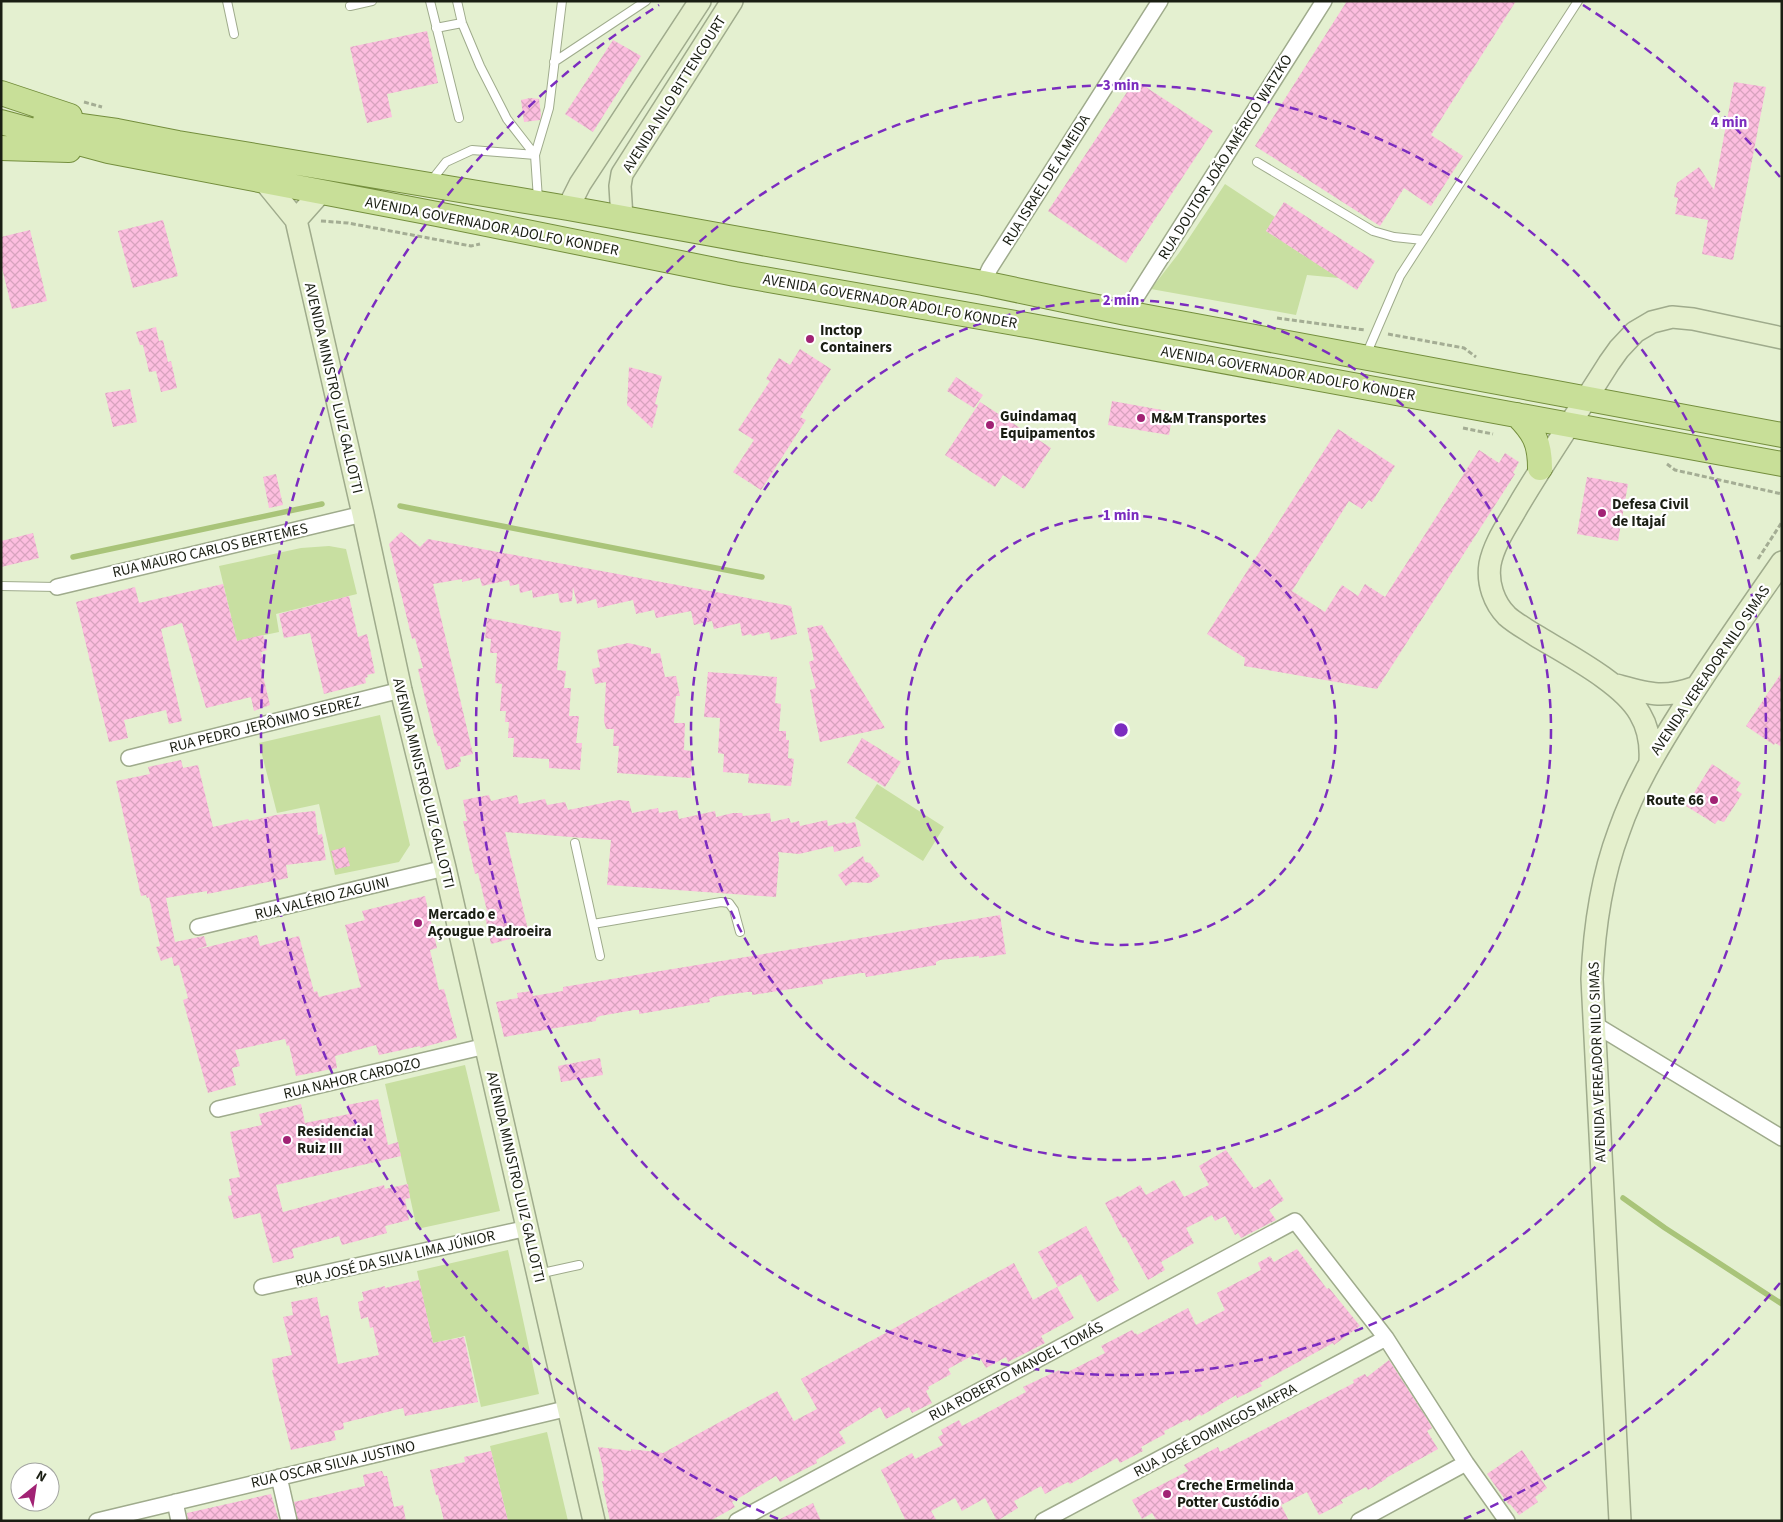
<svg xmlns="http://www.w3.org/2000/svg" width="1783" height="1522" font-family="'Source Sans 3',sans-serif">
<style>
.green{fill:#c8dfa1}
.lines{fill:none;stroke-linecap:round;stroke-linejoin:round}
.stream{stroke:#a9c479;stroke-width:5.5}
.building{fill:url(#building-cross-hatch)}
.lane-casing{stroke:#9fab8c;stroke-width:10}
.street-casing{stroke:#9fab8c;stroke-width:18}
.secondary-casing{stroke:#9fab8c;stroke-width:24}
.primary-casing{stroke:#748e3d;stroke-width:26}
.path{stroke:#a4ad94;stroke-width:3;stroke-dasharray:5 2.5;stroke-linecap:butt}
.lane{stroke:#fff;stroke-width:8}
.street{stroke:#fff;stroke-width:15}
.secondary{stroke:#e4efcc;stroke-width:21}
.primary{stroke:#c8df98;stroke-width:24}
.ring{fill:none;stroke:#7b2cbf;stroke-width:2.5;stroke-dasharray:9 6}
.poi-dot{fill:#a12274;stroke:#fff;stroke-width:2}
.labels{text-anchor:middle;stroke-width:4.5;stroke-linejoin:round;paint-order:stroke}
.street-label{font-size:15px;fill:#1a1e13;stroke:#fff}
.poi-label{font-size:15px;font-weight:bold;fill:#1a1e13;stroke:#fff;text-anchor:start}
.centre{fill:#7b2cbf;stroke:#fff;stroke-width:2.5}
.ring-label{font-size:15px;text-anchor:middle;font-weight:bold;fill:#7b2cbf;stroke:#fff;stroke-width:4.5;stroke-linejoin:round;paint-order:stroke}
</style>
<defs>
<pattern id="building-cross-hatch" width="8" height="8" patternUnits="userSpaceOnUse" patternTransform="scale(1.25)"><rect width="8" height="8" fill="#fdbedf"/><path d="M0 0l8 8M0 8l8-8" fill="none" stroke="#d8a3be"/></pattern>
</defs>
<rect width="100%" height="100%" fill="#e4f0d0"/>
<path class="green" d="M1225,184l50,33 -9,14 73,47 -32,-3 -11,40 -145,-26 28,-36z
M329,546l17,3 11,45 -81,20 3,18 -42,9 -18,-75 82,-18z
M380,715l30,130 -11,17 -64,13 -16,-71 -42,9 -18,-70z
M877,784l67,43 -21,34 -68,-43z
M465,1065l35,146 -83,18 -32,-145z
M508,1250l31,144 -58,13 -16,-71 -32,7 -16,-72z
M547,1432l21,89h-60l-18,-75z"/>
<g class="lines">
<path class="stream" d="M400,506l362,71
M73,557l249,-53
M1623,1198l42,30 117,76"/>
</g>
<path class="building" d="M1347,1h169l-85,134 32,21 -32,50 -27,-18 -24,38 -125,-80z
M427,31l11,52 -51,11 5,23 -25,6 -17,-76z
M613,40l28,16 -48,76 -28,-18z
M1135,80l78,51 -87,132 -78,-52z
M1734,82l32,5 -33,173 -31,-6 6,-34 -33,-6 3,-16 -4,-1 3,-14 22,-16 15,23z
M530,98l9,1 2,16 -1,5 -16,2 -3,-22z
M1284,202l91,59 -18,29 -91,-59z
M163,220l15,56 -45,12 -15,-57z
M30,230l17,71 -35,8 -11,-45v-27z
M156,327l3,14 4,-1 5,22 3,-1 6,27 -16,4 -5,-21 -7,1 -6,-27h-3l-4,-13z
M800,349l31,20 -31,48 6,3 -45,70 -28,-18 21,-32 -16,-10 32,-49 -4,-2 13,-21 11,7z
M629,367l33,9 -7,28 3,1 -6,23 -25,-23z
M956,377l27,18 -9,13 -27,-17z
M130,389l7,33 -24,5 -8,-34z
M1112,401l61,11 -4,23 -61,-10z
M980,402l71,46 -27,41 -21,-14 -8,12 -50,-32z
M1338,429l57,37 -23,36 -3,-2 -7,9 -13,-8 -57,90 33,21 17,-27 16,11 7,-12 20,13 94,-147 20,13 6,-10 14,9 -6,11 2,1 -138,215 -133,-23 1,-8 -38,-24z
M276,474l7,31 -14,3 -6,-31z
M1587,477l41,7 -10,57 -41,-7z
M401,532l19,15 8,-8 363,67 6,28 -26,6 -2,-8 -17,4 -1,-2 -9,2 -2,-13 -26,6 -2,-8 -18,4 -3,-14 -35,7 -2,-8 -18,4 -3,-14 -35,8 -2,-9 -19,5 -4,-17 -1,14 -12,2 -2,-10 -25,5 -1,-8 -12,3 -1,-9 -9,2 -1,-6 -27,6 -2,-8 -18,4v-3l-29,5 40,170 -13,3 1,5 -3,1 2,3 -14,4 -6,-24h-2l-4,-11 -16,-66 5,-1 -8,-30 -3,1 -23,-95z
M33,533l6,25 -38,9v-26z
M223,584l14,57 26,-6 4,15 -6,2 3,10 -4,1 10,42 -16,6 -3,-14 -45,11 -24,-85 -21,6 21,92 -13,3 -3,-14 -42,10 4,18 -19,4 -33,-140 59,-15 4,16z
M349,596l9,41 9,-3 8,39 -8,2 1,2 -3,1 1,5 -42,11 -14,-61 -26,5 -5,-24z
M487,618l74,14 -4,38 9,1 -2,17h7l-2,28h10l-3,27h6l-2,27 -31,-2v-9l-36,-2 1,-19h-6l1,-16h-4l1,-11h-6l2,-27 -7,-1 2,-30h-7l1,-14 -6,-1z
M822,625l33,54 30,49 -65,14 -10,-52 6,-2 -7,-26 5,-2 -7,-32z
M628,643l23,5v6l9,-1 5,24 11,-1 4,20h-4l-2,27h11l-1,27 8,1 -1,27 -74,-5 2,-27h-6l1,-17h-8l-2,-8 2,-39 -11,2 -3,-15 8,-2 -3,-17z
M708,672l69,5 -2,26 6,1 -2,27h7v9h3l-1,18 6,1 -3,27 -43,-3 1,-9 -26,-2 1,-18 -6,-1 2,-35 -16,-1z
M1782,672v75l-7,-4 -1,2 -28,-19z
M862,738l39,24 -16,25 -38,-24z
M181,760l2,8 15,-3 15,62 35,-8 1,2 27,-6 39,-4 3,24 4,-1 4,26 -40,5 2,13 -81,16v-3l-41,7 9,44 29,-6 3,10 -12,4 62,-15 3,11 39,-10 15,56 3,-1 2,6 42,-10 -16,-62 20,-5 -3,-9 63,-15 12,52 -7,2 9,40 5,-1 13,49 -37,10v-2l-41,9 -3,-10 -41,11 2,12 -41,8 -7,-31 -2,1 -2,-7 -50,11 5,16 -8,2 4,17 -28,8 -25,-93 5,-2 -9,-33 -5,1 -2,-9 -11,4 -5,-14 4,-1 -11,-49 -2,1 -1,-3 -5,1 -25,-115 34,-7 -2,-7z
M1712,764l29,19 -5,7 6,4 -18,28 -6,-2 -3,4 -29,-18z
M489,795l2,6 26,-6 2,9 26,-5 2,6 18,-3 3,8 50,-10 11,1 3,12 26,-5 1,5 18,-3 2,9 36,-8 1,6 17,-4h9l1,3 27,-3 1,9 18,-4 2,5 8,-2 1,5 27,-6 1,6 17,-4 1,2 9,-2 6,24 -27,6 -1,-6 -34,8 -21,-2 1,7 -3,38 -169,-12 4,-45 -106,-8 24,102 -38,10 -6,-28h3l-1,-5 -8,-34 -1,-4 -3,1 -12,-53h4l-4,-21z
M345,847l5,19 -14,3 -5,-18z
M863,856l2,6 5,1 10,13 -10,7 -18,-1 -6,4 -8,-11z
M1000,915l6,39 -27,4v-2l-39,4 -4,2v3l-70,12 -1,-4h-4l-34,6 -5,1 1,4 -71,11v-3h-5l-34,5 -4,2 1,3 -71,12v-4h-5l-34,6 -4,2v3l-92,16 -8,-35 22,-4 -1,-5 15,-2 1,5 30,-5v-4z
M600,1058l3,17 -42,7 -3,-16z
M378,1099l10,46 10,-3 3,14 -125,29 7,27 101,-27 1,4 23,-5 2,14 -5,1 4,21 -24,6 2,7 -45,12 -3,-9 -47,13 2,9 -21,5 -13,-50 -26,6 -6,-23 4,-1 -3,-16 11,-2 -10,-45 32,-7 -3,-11 42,-10 4,19 44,-9 -2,-9z
M1226,1150l28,39 16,-10 14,21 -15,10 7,10 -35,18 -3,-5 -3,2 -10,-19 -10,5 -3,-6 -26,13 8,15 -33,19 4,8 -17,10 -23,-43 -2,1 -18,-35 13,-7 2,1 20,-12 6,10 28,-15 10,17 25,-12 -10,-19z
M1086,1226l29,54 -2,1 6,9 -22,12 -16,-28 -23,13 -20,-35z
M1297,1249l30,40 2,-1 31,38 -26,19 -1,-2 -73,40 2,3 -25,12 -1,-3 -35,21 -1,-2 -11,7 -1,-2 -24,12 1,3 -24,13 2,4 -23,12 -3,-5 -47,26 -2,-2 -23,12 -4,-8 -27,15 4,7 -21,13 -12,-23 -23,13 -7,-13 -24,13 6,10h-31l-25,-51 31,-17 3,6 28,-14 -5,-8 5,-3 -2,-4 18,-10 3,6 64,-34 -3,-5 36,-17 3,5 43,-22 -4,-7 31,-16 3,4 1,-1 1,2 51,-27 8,17 29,-15 -8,-17 44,-23 -3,-7 12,-7 4,6z
M1014,1263l19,37 24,-13 17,31 -33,18 4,7 -37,19 -2,-5 -20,11 -9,-15 -29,16 3,5 -23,13 1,2 -3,2 6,12 -20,10 -3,-6 -23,12 -6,-12 -41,25 7,11 -30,17 1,3 -37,19 -4,-6 -44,26 3,5 -25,14h-100l-8,-40h2l-1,-13 -5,-21 33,4v-2l32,4 114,-62 17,30 23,-12 -16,-30z
M419,1280l14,63 31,-6 14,65 -73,14 -2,-8 -60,15 1,6 -10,2 2,9 -45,10 -19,-80h2l-2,-11 20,-4 -9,-38 10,-2 -2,-13 26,-5 4,20 7,-2 10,49 41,-9 -6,-28 -3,1 -2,-11 -7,2 -3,-17 6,-2 -2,-8 23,-6v2z
M1389,1360l40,62 3,6 -5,3 11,18 -52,29v1l-18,11 -2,-3 -25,13 2,3 -24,12 -12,-23 -26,13 8,16h-132l-5,-8 -10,6 -10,-19 56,-29 -4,-6 34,-18 2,5 103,-53 31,-16 -1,-3 12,-6 2,3z
M1522,1450l25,38 -12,9 3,5 -19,13 -9,-11 -1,1 -22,-31z
M491,1451l17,70h-64l-6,-26h-2l-6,-25 35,-8 -1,-5z
M382,1471l2,5h3l7,31 9,-2 3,16h-108l-4,-19 71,-16 -2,-11z
M271,1494l8,27h-91l-1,-8z
M813,1503l8,18h-45z"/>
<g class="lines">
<g class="lane-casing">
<path id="lane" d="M227,1l7,33
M430,1l29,117
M457,1l5,22 18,43 27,53 28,36 3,44
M350,6l22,-5
M436,28l26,-5
M554,62l92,-61
M1257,162l116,69 21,6 29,3
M431,181l15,-19 26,-12 63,5 14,-47 13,-107
M1366,355l34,-79 178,-275
M1,586l56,1
M575,843l25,113
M593,924l128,-22 8,1 5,7 6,22
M538,1274l41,-9"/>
</g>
<g class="street-casing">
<path id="street" d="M983,283l7,-15 170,-267
M1126,313l198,-312
M57,587l306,-73
M129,758l272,-68
M198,927l247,-59
M1594,1024l188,114
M218,1109l268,-63
M262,1287l266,-59
M279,1477l10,44
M175,1502l4,19
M97,1521l472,-113
M737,1521l558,-300 91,117 80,125 41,58
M1043,1521l343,-183
M1359,1521l107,-58"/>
</g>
<g class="secondary-casing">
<path id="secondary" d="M265,182l31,38 67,294 38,176 44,178 149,653
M568,208l12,-24 120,-183
M622,218l-2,-32 2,-12 110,-173
M296,220l24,-27
M1616,685c33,9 47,14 80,2
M1650,761c1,-17 -1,-32 -10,-47 -17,-31 -74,-60 -105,-79 -9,-6 -19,-11 -28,-19 -13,-13 -20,-33 -17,-52 4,-21 18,-40 28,-58 29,-49 61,-95 91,-143l10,-14 16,-17 17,-10 20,-5 21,2 89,19
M1620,1521l-28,-542c2,-50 9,-100 27,-148 15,-43 37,-80 61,-118 32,-51 67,-101 102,-151"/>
</g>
<g class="primary-casing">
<path id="primary" d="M1,93l69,23
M45,121l72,10 61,12 390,65 415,75 143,30 656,122
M1,122l107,29 329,63 298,60 297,52 750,138
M1,148l68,2
M1517,415c17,17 23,28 23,53"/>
</g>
<path class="path" d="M84,102l18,5
M321,221l27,2 123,23 9,-2
M1277,318l88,12
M1388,334l76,14 12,9
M1463,428l30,6
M1667,464l8,6 107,24
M1758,559l24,-37"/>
<use href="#lane" class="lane"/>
<use href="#street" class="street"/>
<use href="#secondary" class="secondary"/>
<use href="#primary" class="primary"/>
</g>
<g class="ring">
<circle cx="1121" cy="730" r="215"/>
<circle cx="1121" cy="730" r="430"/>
<circle cx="1121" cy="730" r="645"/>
<path d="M1780 1283A860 860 0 0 1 1464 1519M778 1519A860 860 0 0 1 659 5M1583 5A860 860 0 0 1 1780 177"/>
</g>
<g class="poi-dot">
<circle cx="810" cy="339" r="5"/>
<circle cx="1141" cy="418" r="5"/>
<circle cx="990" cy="425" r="5"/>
<circle cx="1602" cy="513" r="5"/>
<circle cx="1714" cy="800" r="5"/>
<circle cx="418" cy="923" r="5"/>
<circle cx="287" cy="1140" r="5"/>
<circle cx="1167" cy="1494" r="5"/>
</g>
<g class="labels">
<g class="street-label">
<text transform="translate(674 94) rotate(-58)" y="5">AVENIDA NILO BITTENCOURT</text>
<text transform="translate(1225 157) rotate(-58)" y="5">RUA DOUTOR JOÃO AMÉRICO WATZKO</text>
<text transform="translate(1046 180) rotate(-58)" y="5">RUA ISRAEL DE ALMEIDA</text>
<text transform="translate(492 226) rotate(11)" y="5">AVENIDA GOVERNADOR ADOLFO KONDER</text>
<text transform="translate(890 301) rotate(10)" y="5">AVENIDA GOVERNADOR ADOLFO KONDER</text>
<text transform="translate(1288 373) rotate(10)" y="5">AVENIDA GOVERNADOR ADOLFO KONDER</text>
<text transform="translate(334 388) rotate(77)" y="5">AVENIDA MINISTRO LUIZ GALLOTTI</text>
<text transform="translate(210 550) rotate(-13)" y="5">RUA MAURO CARLOS BERTEMES</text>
<text transform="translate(1710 670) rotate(-56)" y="5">AVENIDA VEREADOR NILO SIMAS</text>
<text transform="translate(265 724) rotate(-14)" y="5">RUA PEDRO JERÔNIMO SEDREZ</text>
<text transform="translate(424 783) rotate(76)" y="5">AVENIDA MINISTRO LUIZ GALLOTTI</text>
<text transform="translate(322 898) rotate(-14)" y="5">RUA VALÉRIO ZAGUINI</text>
<text transform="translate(1597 1062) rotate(-92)" y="5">AVENIDA VEREADOR NILO SIMAS</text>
<text transform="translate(352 1078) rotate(-13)" y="5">RUA NAHOR CARDOZO</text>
<text transform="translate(516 1177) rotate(77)" y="5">AVENIDA MINISTRO LUIZ GALLOTTI</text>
<text transform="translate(395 1258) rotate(-13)" y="5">RUA JOSÉ DA SILVA LIMA JÚNIOR</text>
<text transform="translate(1016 1371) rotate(-28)" y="5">RUA ROBERTO MANOEL TOMÁS</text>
<text transform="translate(1215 1430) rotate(-28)" y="5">RUA JOSÉ DOMINGOS MAFRA</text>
<text transform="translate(333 1464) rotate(-13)" y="5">RUA OSCAR SILVA JUSTINO</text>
</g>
<g class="poi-label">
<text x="820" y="335">Inctop<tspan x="820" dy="17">Containers</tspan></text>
<text x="1000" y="421">Guindamaq<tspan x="1000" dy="17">Equipamentos</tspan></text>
<text x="1151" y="423">M&amp;M Transportes</text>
<text x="1612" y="509">Defesa Civil<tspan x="1612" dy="17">de Itajaí</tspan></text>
<text x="1704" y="805" text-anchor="end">Route 66</text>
<text x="428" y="919">Mercado e<tspan x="428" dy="17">Açougue Padroeira</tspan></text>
<text x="297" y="1136">Residencial<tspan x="297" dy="17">Ruiz III</tspan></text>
<text x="1177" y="1490">Creche Ermelinda<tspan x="1177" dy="17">Potter Custódio</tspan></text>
</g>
</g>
<circle cx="1121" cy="730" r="8" class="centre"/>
<g class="ring-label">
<text x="1121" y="90">3 min</text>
<text x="1729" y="127">4 min</text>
<text x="1121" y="305">2 min</text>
<text x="1121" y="520">1 min</text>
</g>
<rect width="1783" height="1522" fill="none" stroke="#1a1e13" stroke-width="5"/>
<g transform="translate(35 1487) rotate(30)"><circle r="24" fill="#ffffff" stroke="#a3a5a1"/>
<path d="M0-4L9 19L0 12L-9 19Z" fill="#a12274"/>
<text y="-8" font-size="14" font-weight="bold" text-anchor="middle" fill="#1a1e13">N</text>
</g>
</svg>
